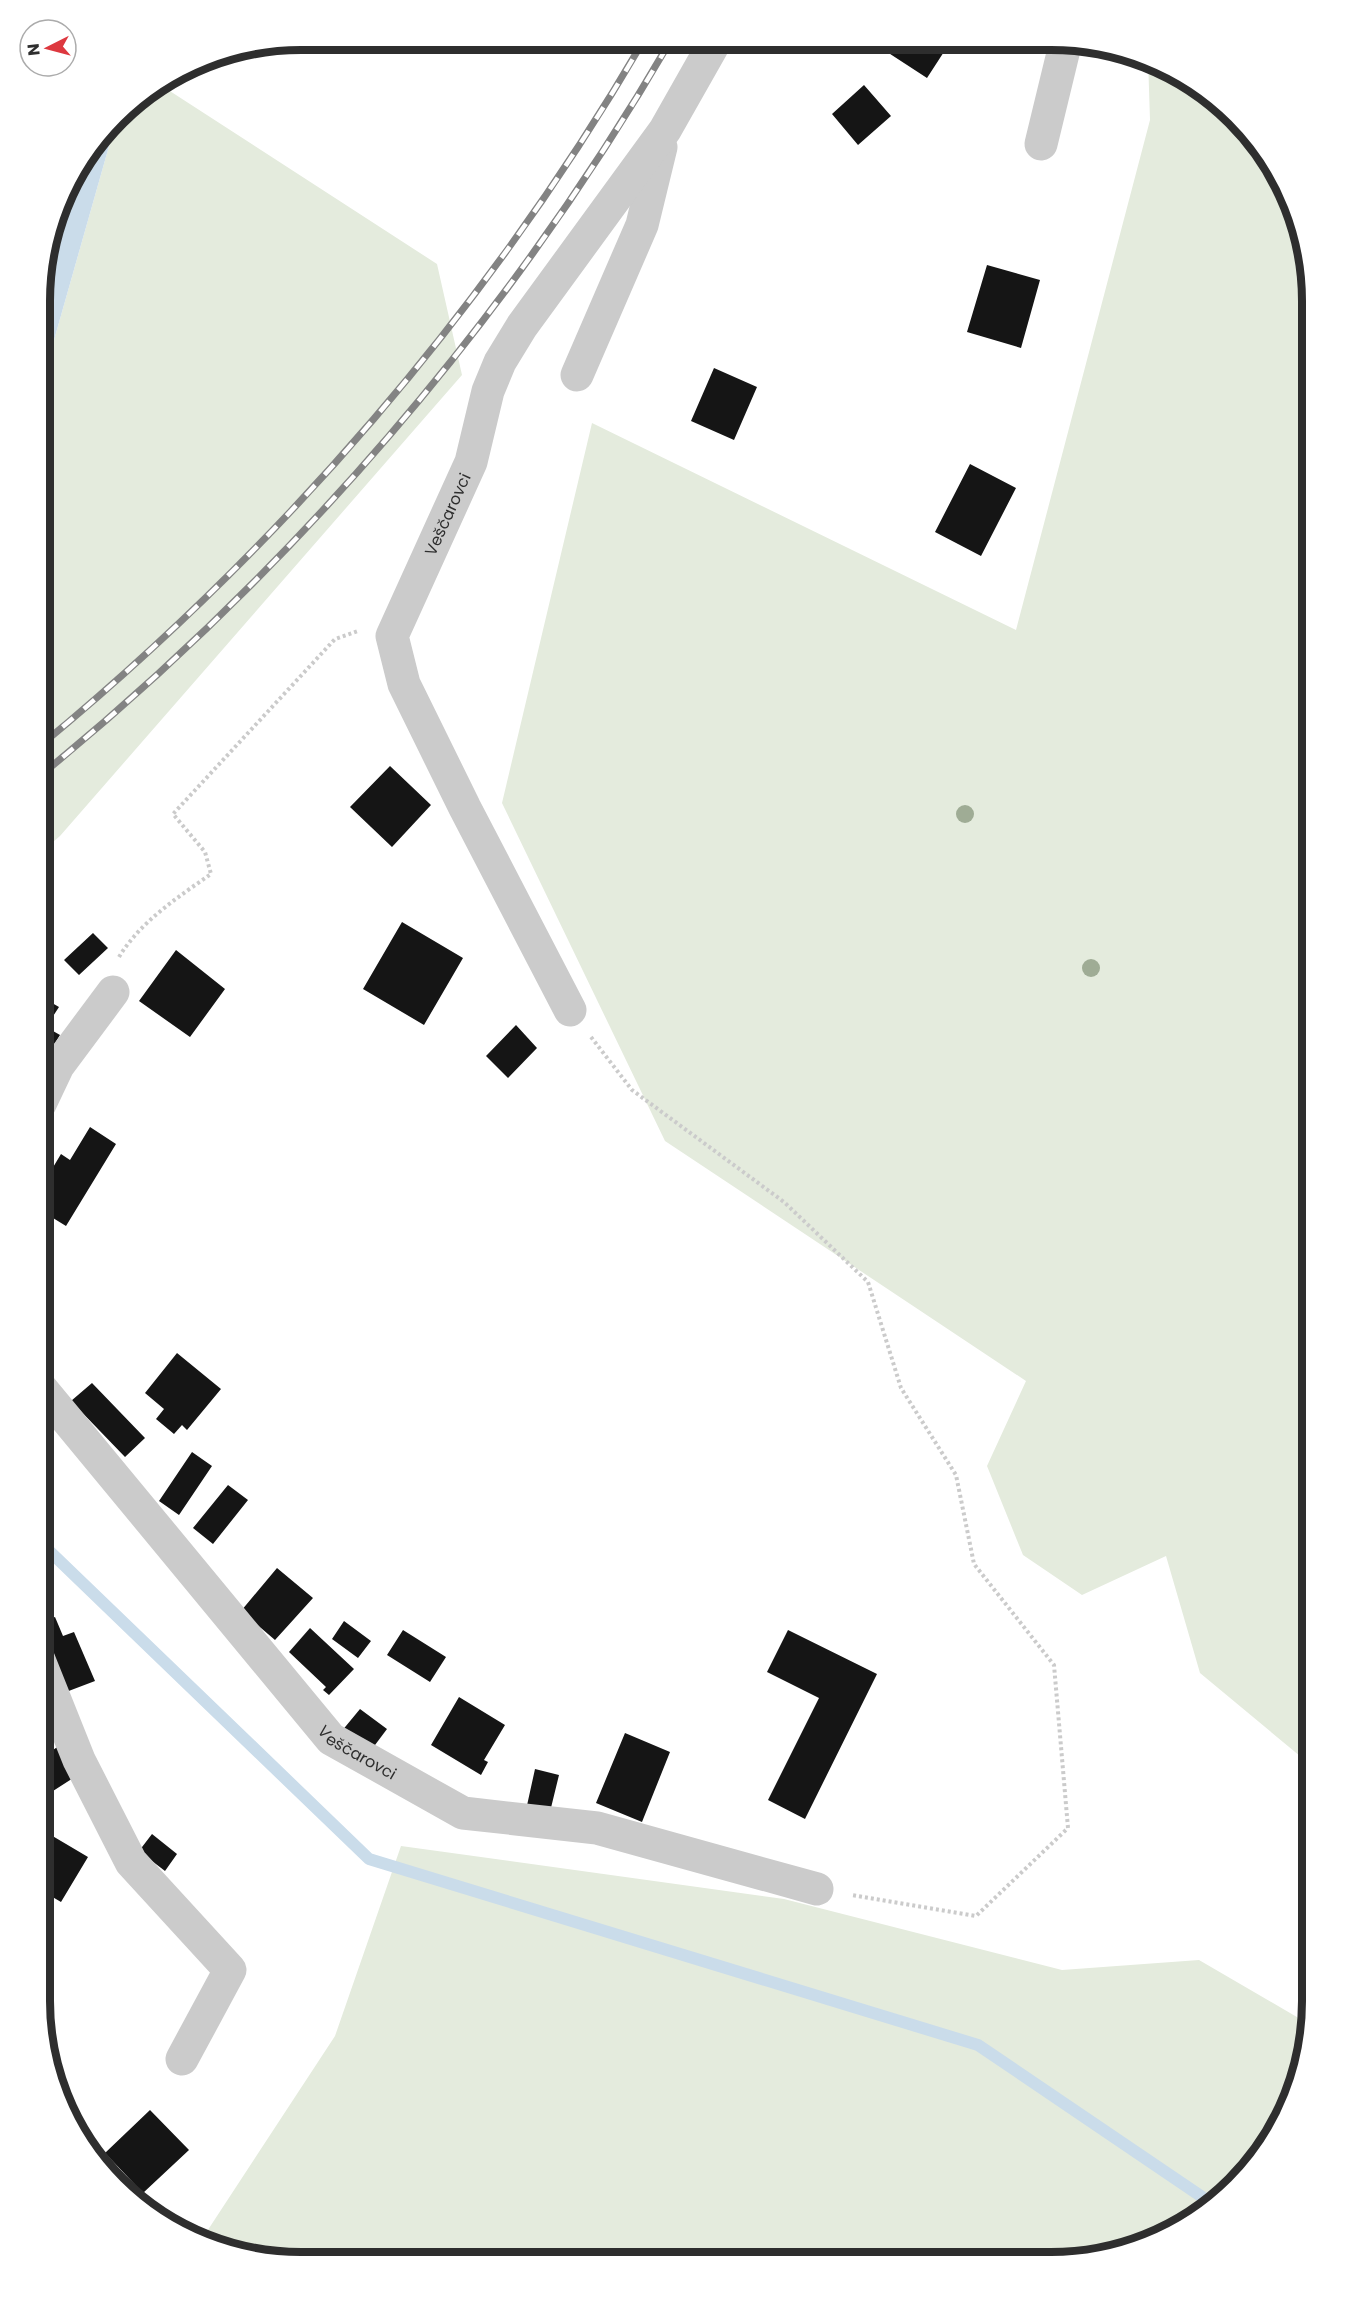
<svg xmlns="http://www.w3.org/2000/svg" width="1352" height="2301" font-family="Poppins,sans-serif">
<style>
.green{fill:#e4ebdd}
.water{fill:#cadcea}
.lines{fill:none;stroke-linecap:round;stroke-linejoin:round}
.stream{stroke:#cadcea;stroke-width:12}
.building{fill:#151515}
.path{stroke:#cbcbcb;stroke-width:4;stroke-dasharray:3 3;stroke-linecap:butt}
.minor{stroke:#cbcbcb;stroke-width:33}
.rail-casing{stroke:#838383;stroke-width:7}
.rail{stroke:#fff;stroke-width:4.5;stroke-dasharray:14;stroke-linecap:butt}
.tree{fill:#9fac95}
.labels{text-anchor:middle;stroke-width:6;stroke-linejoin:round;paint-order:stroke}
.street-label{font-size:16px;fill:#2e2e2e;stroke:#fff}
.rim{fill:none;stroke:#2e2e2e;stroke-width:8}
</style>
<rect width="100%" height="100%" fill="#fff"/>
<path class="green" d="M1148,58l63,35 48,48 34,60 20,99 -1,1466 -112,-93 -34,-117 -84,39 -59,-40 -36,-89 39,-85 -361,-240 -163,-338 90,-380 424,207 134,-510z
M159,84l278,180 25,111 -402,461 -20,17 1,-467 76,-268 11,-14z
M401,1846l383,53 278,71 137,-10 103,60 10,-4 -19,85 -34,59 -48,48 -60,34 -99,20 -786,-2 -66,-18 135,-206z"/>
<path class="water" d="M117,118l-76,268v-120l25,-82z"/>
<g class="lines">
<path class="stream" d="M40,1542l329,317 609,186 236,160"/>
</g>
<path class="building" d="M336,39h27l-19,12z
M890,41h61l-24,37 -43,-28z
M864,85l27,31 -33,29 -26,-31z
M987,265l53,15 -19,68 -54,-16z
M714,368l43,19 -23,53 -43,-19z
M970,464l46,24 -35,68 -46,-24z
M390,766l41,39 -39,42 -42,-40z
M402,922l61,36 -39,67 -61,-36z
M93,933l15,15 -29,27 -15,-15z
M176,950l49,39 -35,48 -51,-36z
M40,996l19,11 -13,20 14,8 -20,33z
M516,1025l21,23 -29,30 -22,-22z
M90,1127l26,17 -50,82 -26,-16v-21l21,-35 9,6z
M177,1353l44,36 -34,41 -5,-5 -8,9 -18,-15 8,-10 -19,-16z
M92,1383l53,55 -20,19 -54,-56z
M192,1452l20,14 -33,49 -20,-14z
M228,1485l20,15 -35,44 -20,-16z
M277,1568l36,30 -38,42 -34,-29z
M55,1617l8,19 11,-4 21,49 -29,11 -26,-70z
M344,1621l27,20 -13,17 -26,-19z
M310,1628l44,41 -25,26 -6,-5 3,-3 -37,-35z
M403,1630l43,27 -16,25 -43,-27z
M788,1630l89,44 -72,145 -37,-19 51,-102 -52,-26z
M459,1697l46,28 -21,35 4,2 -7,13 -50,-30z
M360,1709l27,20 -18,24 -28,-21z
M625,1733l45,19 -28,70 -46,-19z
M62,1744l19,29 -42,27v-41z
M535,1769l24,6 -10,41 -23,-6z
M39,1828l49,29 -27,45 -22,-13z
M152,1834l25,20 -12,17 -26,-20z
M150,2110l39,40 -46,43 -38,-40z"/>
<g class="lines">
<path class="path" d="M119,957c21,-35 59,-60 92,-83l-6,-22 -32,-38 162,-175 23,-8
M591,1037l41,53 152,112 84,80 33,106 55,87 18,89 80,101 14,163 -92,88 -124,-21"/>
<g class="minor">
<path d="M1041,144l25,-103"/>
<path d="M577,375l65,-150 19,-78"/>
<path id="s1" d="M570,1010l-105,-202 -61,-124 -12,-48 79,-174 17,-71 12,-29 22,-36 143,-196 51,-90"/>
<path d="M40,1104l18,-38 55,-74"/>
<path id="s2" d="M40,1387l291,352 132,74 134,15 220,61"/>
<path d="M39,1660l40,100 52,102 99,108 -48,89"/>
</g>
<g class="rail-casing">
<path id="rail" d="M41,745c239,-197 447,-437 603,-705
M41,775c251,-205 467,-454 630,-735"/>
</g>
<use href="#rail" class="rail"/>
</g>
<g class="tree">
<circle cx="965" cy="814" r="9"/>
<circle cx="1091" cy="968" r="9"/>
</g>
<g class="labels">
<g class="street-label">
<text dy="6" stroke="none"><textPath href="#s1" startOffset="549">Veščarovci</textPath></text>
<text dy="6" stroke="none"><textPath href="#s2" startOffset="486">Veščarovci</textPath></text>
</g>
</g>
<path d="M0 0H1352V2301H0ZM301 50H1051A251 251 0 0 1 1302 301V2001A251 251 0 0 1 1051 2252H301A251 251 0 0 1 50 2001V301A251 251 0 0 1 301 50Z" fill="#fff" fill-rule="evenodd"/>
<path class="rim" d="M301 50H1051A251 251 0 0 1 1302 301V2001A251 251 0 0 1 1051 2252H301A251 251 0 0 1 50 2001V301A251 251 0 0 1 301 50Z"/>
<g transform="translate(48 48) rotate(264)"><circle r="28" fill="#ffffff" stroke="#ababab" stroke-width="1.5"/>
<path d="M0-4.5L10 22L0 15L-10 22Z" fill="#dd383f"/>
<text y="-9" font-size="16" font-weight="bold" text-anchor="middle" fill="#2e2e2e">N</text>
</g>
</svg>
